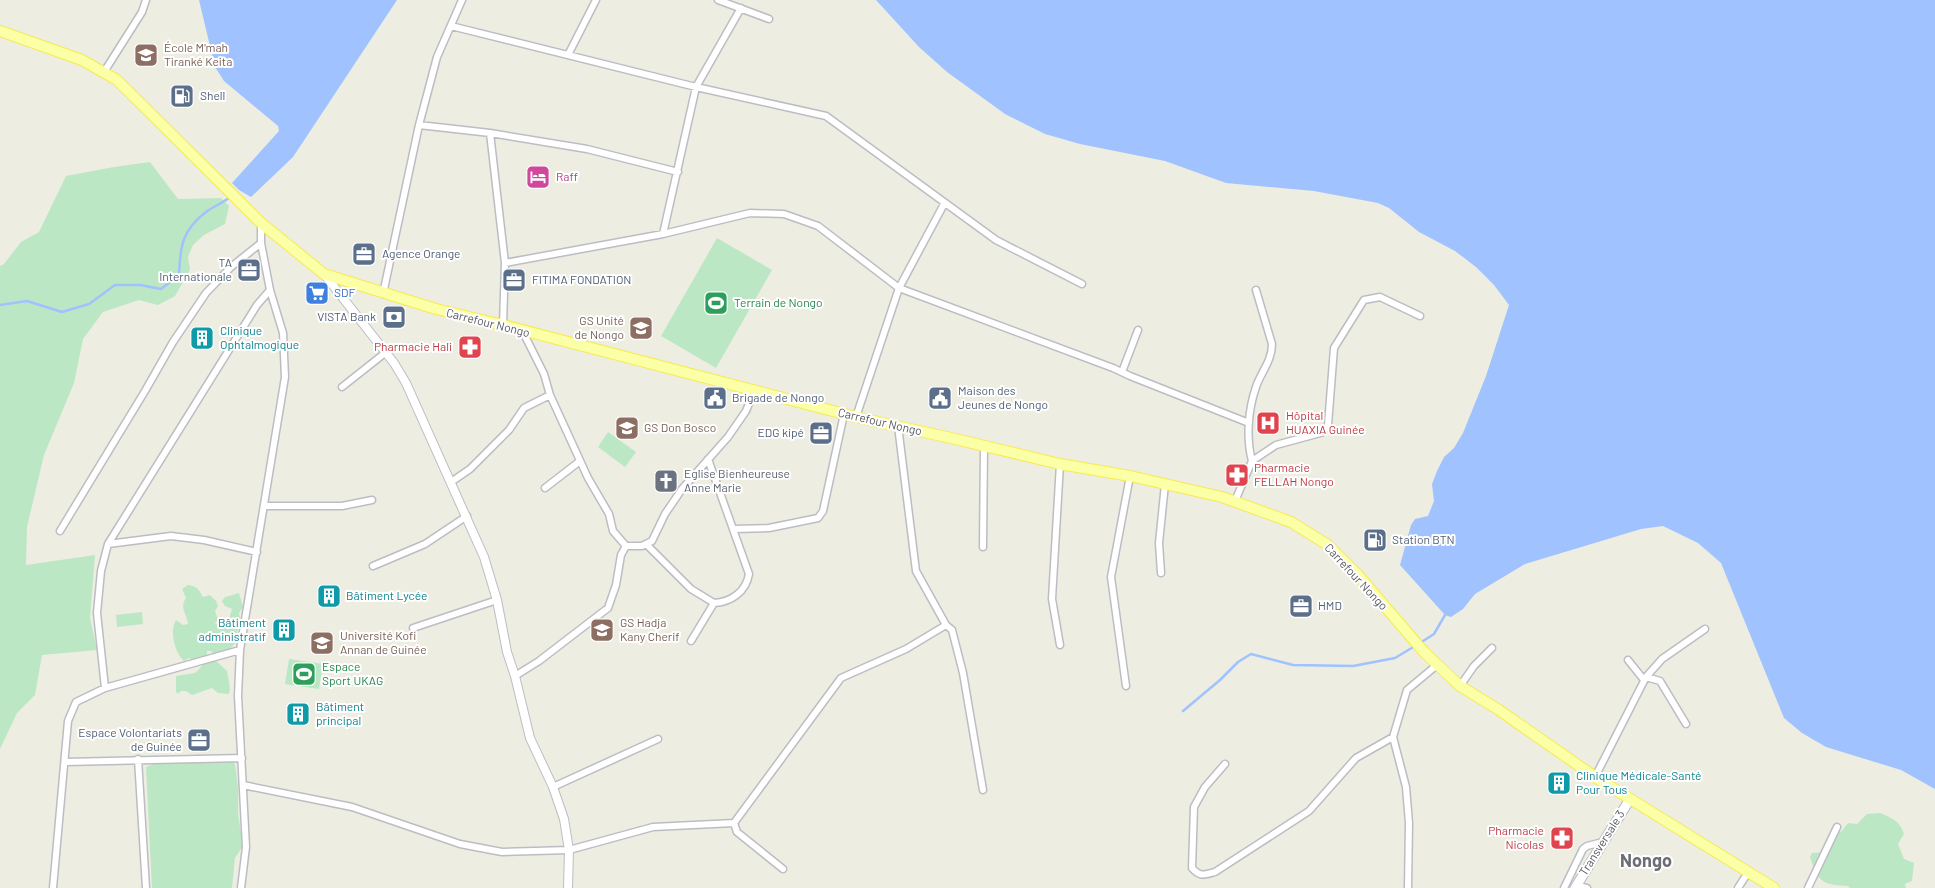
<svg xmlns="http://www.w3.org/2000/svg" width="1935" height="888" font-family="Barlow,sans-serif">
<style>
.green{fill:#bce7c5}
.water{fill:#a0c2ff}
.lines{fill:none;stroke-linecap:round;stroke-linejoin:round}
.stream{stroke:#a0c2ff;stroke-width:2.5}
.minor-casing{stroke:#bcbdc4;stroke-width:9}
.tertiary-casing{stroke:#bcbdc4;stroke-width:10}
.secondary-casing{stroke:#bcbec6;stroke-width:11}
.primary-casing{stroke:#f7ea51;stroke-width:12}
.minor{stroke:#fff;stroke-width:6}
.tertiary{stroke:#fff;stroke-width:8}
.secondary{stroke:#fff;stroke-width:9}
.primary{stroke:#fbffa5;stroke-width:10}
.labels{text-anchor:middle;stroke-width:4;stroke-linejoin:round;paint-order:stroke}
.education-label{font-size:12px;fill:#785e54;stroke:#fff;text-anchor:start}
.service-label{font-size:12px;fill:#4e5e75;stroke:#fff;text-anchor:start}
.hotel-label{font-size:12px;fill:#b23c85;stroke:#fff;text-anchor:start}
.shop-label{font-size:12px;fill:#366cbe;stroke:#fff;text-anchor:start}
.leisure-label{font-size:12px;fill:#27864d;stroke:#fff;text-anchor:start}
.street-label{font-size:12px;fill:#5a5c63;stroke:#fff}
.culture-label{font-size:12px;fill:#0d838f;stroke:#fff;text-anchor:start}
.health-label{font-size:12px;fill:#be3a42;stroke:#fff;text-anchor:end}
.worship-label{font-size:12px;fill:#5b616d;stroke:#fff;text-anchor:start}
.district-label{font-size:18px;font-weight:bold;fill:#6b6e75;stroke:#fff}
</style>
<rect width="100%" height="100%" fill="#eeede1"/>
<path class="green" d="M150,162l28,37 43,-1 8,8 -4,18 -21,11 -11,10 -5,12 2,13 -15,26 -17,9 -19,-5 -36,12 -20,27 -9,44 -30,72 -17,72 -1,38 69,-10 -5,63 7,32 -55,5 -7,40 -18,18 -17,36v-483l4,-2 17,-22 18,-10 27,-56 48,-9z
M717,238l55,32 -56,98 -55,-32z
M608,432l28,20 -11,15 -27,-20z
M188,585c8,1 11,4 15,12l7,-2 6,6 2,5 -3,5 3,8 -3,5h8l5,-2 4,-13 -7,-3 -3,-5 3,-4 14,-4 4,14 -4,6 2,9 -4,10 1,7c-6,9 -14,18 -25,15l-2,-3h-4v5c-6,5 -12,5 -18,2l-5,3c-9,-8 -15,-30 -8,-41l7,5 5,-1c-1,-10 -9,-16 -2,-26l-4,-9z
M142,612l1,12 -26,3 -1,-12z
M289,659l34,5 -4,25 -34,-5z
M215,660l12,11c1,8 4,15 2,23l-11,-1 -6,-5 -20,7 -6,-4h-5l-3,3 -2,-2v-16l19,-3 12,-12z
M219,755l7,1 9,8 3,24v26l5,32 -8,12 -3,30h-80l-6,-121 11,-4 57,-1z
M1880,813c12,5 20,8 24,21l-6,10 6,15 10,4 -2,18 -7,3 1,4h-56l-2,-2c-26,-1 -30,-4 -38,-29l2,-4 11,-1 12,-18 7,-3 6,-8 9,1 10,-10z"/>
<path class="water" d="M199,0h198l-104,157 -42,40 -12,-7 -7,-7 47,-52 -1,-5 -54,-45 -9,-14z
M876,0h1059v789l-34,-19 -75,-23 -24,-14 -18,-15 -63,-155 -23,-20 -35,-17 -22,3 -116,35 -50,30 -12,15 -12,8 -6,-2 -45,-50 11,-40 4,-6 13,-3 6,-15 -2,-17 5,-13 7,-14 10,-9 9,-15 23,-57 23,-71 -15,-20 -18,-18 -21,-16 -36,-19 -30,-24 -11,-5 -64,-12 -88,-8 -61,-22 -85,-17 -35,-10 -40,-20 -58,-42 -28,-25z"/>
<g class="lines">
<path class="stream" d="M0,305l27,-4 35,11 27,-8 26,-19h25l21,4 18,-14c1,-28 3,-45 27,-63 8,-6 17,-9 24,-15
M1420,643l14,-9 11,-19
M1183,711l37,-31 18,-18 13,-8 42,11 60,1 42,-8 20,-12"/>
<g class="minor-casing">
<path id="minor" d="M718,0l51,19
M451,26l245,61 130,29 170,124 86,44
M568,55l28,-55
M104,72l38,-60 4,-12
M419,125l71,8 97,16 91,23
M490,133l15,130 -2,62
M663,234l33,-147 45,-79
M505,263l158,-29 87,-21 34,1 34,12 81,62 214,80 17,8 119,47
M383,294l36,-169 18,-68 25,-57
M523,332l21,42 6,21 38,83 21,36 4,17 13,15h16l10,-5 13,-27 17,-25 46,-52 18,-26 8,-20
M1122,372l16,-42
M342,387l43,-34
M856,417l43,-129 45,-84
M898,426l18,145 30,54 6,5 11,43 20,117
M1252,461c-6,-23 -4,-51 4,-74 5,-15 16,-26 16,-43l-16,-54
M451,482l19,-13 39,-39 15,-22 26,-13
M545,488l35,-27
M1235,501l17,-40 24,-16 48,-13 4,-7 6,-77 30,-48 16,-3 40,19
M264,506h78l30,-6
M734,529l35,-1 49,-10 5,-7 21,-97
M60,531l85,-140 28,-49 33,-49 25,-26 30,-24
M108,544l63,-8 33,4 53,12
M647,545l44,44 23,14c17,-1 32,-11 35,-29l-41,-115
M983,547l1,-101
M373,566l52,-22 42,-28
M1161,573l-2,-30 6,-59
M413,628l84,-28
M691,641l23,-38
M1060,645l-8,-46 8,-135
M1628,660l16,20
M515,676l24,-15 69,-53 8,-23 5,-30 5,-9
M1646,677l16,-18 43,-30
M1126,686l-15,-109 19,-101
M1460,686l14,-20 18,-18
M105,688l-8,-75 4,-42 7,-27 149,-239 13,-15
M1393,737l13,50 3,36 -1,65
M138,759l8,129
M65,762l177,-4
M1225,764l-20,23 -11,20 -2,61c8,9 12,7 23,4l94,-61 47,-53 37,-21 14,-47 30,-25
M1595,777l51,-100 14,4 26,43
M243,785l109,22 108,37 42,8 67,-2 84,-23 81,-4 107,-145 65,-29 40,-24
M553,787l105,-48
M734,823l3,9 46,37
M1577,885l10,3
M53,888l15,-167 8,-19 29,-14 135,-38
M241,888l5,-41 -8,-151 2,-46 45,-273 -2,-44 -13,-43 -9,-47v-20
M1564,888l19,-39 4,-3 16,-4
M1738,888l11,-17
M1808,888l29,-61"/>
</g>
<g class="tertiary-casing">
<path id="tertiary" d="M324,274l70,89 12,20 78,174 13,43 10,52 8,24 15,62 23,49 11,32 5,31 -1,38"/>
</g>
<g class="secondary-casing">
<path id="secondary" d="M1575,888l55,-89"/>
</g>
<g class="primary-casing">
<path id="primary" d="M0,31l82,29 35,20 144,143 63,51 112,35 67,16 353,92 95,21 109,26 70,12 92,21 69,25 37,23 30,30 66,77 36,34 39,24 96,67 179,111"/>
</g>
<use href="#minor" class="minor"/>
<use href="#tertiary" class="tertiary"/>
<use href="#secondary" class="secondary"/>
<use href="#primary" class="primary"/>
</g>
<defs>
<g id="school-square" transform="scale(1.25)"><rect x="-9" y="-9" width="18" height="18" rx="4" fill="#8d6e63" stroke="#fff"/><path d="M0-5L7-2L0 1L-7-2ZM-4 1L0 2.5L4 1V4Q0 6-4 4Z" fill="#fff"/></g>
<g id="fuel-square" transform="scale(1.25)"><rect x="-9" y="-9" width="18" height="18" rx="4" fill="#5c6f8a" stroke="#fff"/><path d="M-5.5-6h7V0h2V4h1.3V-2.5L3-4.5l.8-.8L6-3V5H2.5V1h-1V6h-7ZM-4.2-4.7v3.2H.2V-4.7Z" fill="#fff"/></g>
<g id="hotel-square" transform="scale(1.25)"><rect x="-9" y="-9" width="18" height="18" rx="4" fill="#d1479c" stroke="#fff"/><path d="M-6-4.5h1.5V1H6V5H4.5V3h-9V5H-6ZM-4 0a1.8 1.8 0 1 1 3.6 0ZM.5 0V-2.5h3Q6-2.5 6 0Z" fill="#fff"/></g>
<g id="office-square" transform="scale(1.25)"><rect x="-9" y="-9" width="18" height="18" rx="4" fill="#5c6f8a" stroke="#fff"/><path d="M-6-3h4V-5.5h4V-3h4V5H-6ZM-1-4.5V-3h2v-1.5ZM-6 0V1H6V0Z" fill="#fff"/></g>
<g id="supermarket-square" transform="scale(1.25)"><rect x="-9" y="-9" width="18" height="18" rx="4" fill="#3f7fe0" stroke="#fff"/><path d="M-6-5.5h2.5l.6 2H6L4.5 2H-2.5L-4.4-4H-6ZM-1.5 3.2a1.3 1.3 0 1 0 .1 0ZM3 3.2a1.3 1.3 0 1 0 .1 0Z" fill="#fff"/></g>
<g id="stadium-square" transform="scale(1.25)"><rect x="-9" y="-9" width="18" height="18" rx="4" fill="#2e9e5b" stroke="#fff"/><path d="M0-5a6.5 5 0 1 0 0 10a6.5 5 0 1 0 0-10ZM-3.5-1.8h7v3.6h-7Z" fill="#fff"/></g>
<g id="bank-square" transform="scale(1.25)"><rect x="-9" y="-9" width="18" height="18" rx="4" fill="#5c6f8a" stroke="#fff"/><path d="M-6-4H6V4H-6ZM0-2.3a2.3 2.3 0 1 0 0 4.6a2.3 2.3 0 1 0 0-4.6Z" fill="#fff"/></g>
<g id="building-square" transform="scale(1.25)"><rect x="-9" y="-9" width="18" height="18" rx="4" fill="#0f9aa8" stroke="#fff"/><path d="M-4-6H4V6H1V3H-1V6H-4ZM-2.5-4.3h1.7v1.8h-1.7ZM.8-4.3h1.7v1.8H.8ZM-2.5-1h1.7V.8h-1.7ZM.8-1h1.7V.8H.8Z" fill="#fff"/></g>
<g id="pharmacy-square" transform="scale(1.25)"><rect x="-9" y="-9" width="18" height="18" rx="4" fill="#e0444e" stroke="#fff"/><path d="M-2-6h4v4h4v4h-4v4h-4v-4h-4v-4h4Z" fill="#fff"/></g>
<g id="civic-square" transform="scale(1.25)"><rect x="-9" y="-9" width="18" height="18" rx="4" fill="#5c6f8a" stroke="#fff"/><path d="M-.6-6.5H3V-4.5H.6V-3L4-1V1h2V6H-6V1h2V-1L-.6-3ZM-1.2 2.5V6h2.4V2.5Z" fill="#fff"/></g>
<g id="hospital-square" transform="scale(1.25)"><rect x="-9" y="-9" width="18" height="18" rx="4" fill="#e0444e" stroke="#fff"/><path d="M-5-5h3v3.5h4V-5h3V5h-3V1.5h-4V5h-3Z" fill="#fff"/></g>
<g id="church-square" transform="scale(1.25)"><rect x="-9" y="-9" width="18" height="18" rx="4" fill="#6b7280" stroke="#fff"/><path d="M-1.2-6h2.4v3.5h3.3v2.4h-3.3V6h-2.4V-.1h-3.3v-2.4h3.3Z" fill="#fff"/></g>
<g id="university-square" transform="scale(1.25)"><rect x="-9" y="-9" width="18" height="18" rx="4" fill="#8d6e63" stroke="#fff"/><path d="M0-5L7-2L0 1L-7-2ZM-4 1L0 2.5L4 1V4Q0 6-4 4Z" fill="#fff"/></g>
</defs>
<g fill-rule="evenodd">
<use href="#school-square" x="146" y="55"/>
<use href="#fuel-square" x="182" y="96"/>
<use href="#hotel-square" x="538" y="177"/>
<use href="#office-square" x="364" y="254"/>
<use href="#office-square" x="249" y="270"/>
<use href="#office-square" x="514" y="280"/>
<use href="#supermarket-square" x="317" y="293"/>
<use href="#stadium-square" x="716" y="303"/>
<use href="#bank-square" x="394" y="317"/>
<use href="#school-square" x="641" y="328"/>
<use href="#building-square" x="202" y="338"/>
<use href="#pharmacy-square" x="470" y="347"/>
<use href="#civic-square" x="715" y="398"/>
<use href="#civic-square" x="940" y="398"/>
<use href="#hospital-square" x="1268" y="423"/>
<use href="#school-square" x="627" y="428"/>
<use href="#office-square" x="821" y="433"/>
<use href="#pharmacy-square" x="1237" y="475"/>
<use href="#church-square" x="666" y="481"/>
<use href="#fuel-square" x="1375" y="540"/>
<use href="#building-square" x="329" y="596"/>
<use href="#office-square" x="1301" y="606"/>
<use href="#building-square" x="284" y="630"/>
<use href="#school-square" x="602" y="630"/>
<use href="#university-square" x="322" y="643"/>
<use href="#stadium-square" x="304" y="674"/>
<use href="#building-square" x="298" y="714"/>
<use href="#office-square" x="199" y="740"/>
<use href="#building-square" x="1559" y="783"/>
<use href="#pharmacy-square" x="1562" y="838"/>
</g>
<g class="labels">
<g class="education-label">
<text x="164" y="52">École M'mah<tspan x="164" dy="14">Tiranké Keita</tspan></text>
<text x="624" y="325" text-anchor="end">GS Unité<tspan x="624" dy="14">de Nongo</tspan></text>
<text x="644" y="432">GS Don Bosco</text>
<text x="620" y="627">GS Hadja<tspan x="620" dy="14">Kany Cherif</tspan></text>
<text x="340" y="640">Université Kofi<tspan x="340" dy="14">Annan de Guinée</tspan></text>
</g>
<g class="service-label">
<text x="200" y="100">Shell</text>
<text x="382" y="258">Agence Orange</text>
<text x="232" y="267" text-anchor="end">TA<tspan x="232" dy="14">Internationale</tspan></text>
<text x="532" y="284">FITIMA FONDATION</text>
<text x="376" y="321" text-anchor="end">VISTA Bank</text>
<text x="958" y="395">Maison des<tspan x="958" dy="14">Jeunes de Nongo</tspan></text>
<text x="732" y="402">Brigade de Nongo</text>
<text x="804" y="437" text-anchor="end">EDG kipé</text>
<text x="1392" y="544">Station BTN</text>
<text x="1318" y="610">HMD</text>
<text x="182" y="737" text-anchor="end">Espace Volontariats<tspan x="182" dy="14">de Guinée</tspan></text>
</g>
<g class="hotel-label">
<text x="556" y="181">Raff</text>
</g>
<g class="shop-label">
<text x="334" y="297">SDF</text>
</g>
<g class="leisure-label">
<text x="734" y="307">Terrain de Nongo</text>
<text x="322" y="671">Espace<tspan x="322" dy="14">Sport UKAG</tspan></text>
</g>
<g class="street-label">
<text transform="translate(488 323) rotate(14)" y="4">Carrefour Nongo</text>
<text transform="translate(880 422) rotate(13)" y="4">Carrefour Nongo</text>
<text transform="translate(1356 577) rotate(47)" y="4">Carrefour Nongo</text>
<text transform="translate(1602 843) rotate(-58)" y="4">Transversale 3</text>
</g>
<g class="culture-label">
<text x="220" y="335">Clinique<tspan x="220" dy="14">Ophtalmogique</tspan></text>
<text x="346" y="600">Bâtiment Lycée</text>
<text x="266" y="627" text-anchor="end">Bâtiment<tspan x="266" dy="14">administratif</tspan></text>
<text x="316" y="711">Bâtiment<tspan x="316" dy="14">principal</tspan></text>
<text x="1576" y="780">Clinique Médicale-Santé<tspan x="1576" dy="14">Pour Tous</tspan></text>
</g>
<g class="health-label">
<text x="452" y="351">Pharmacie Hali</text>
<text x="1286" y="420" text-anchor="start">Hôpital<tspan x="1286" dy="14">HUAXIA Guinée</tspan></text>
<text x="1254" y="472" text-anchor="start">Pharmacie<tspan x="1254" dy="14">FELLAH Nongo</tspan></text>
<text x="1544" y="835">Pharmacie<tspan x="1544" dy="14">Nicolas</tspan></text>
</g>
<g class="worship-label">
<text x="684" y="478">Eglise Bienheureuse<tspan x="684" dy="14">Anne Marie</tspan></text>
</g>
<g class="district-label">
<text x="1646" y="867">Nongo</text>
</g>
</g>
</svg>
